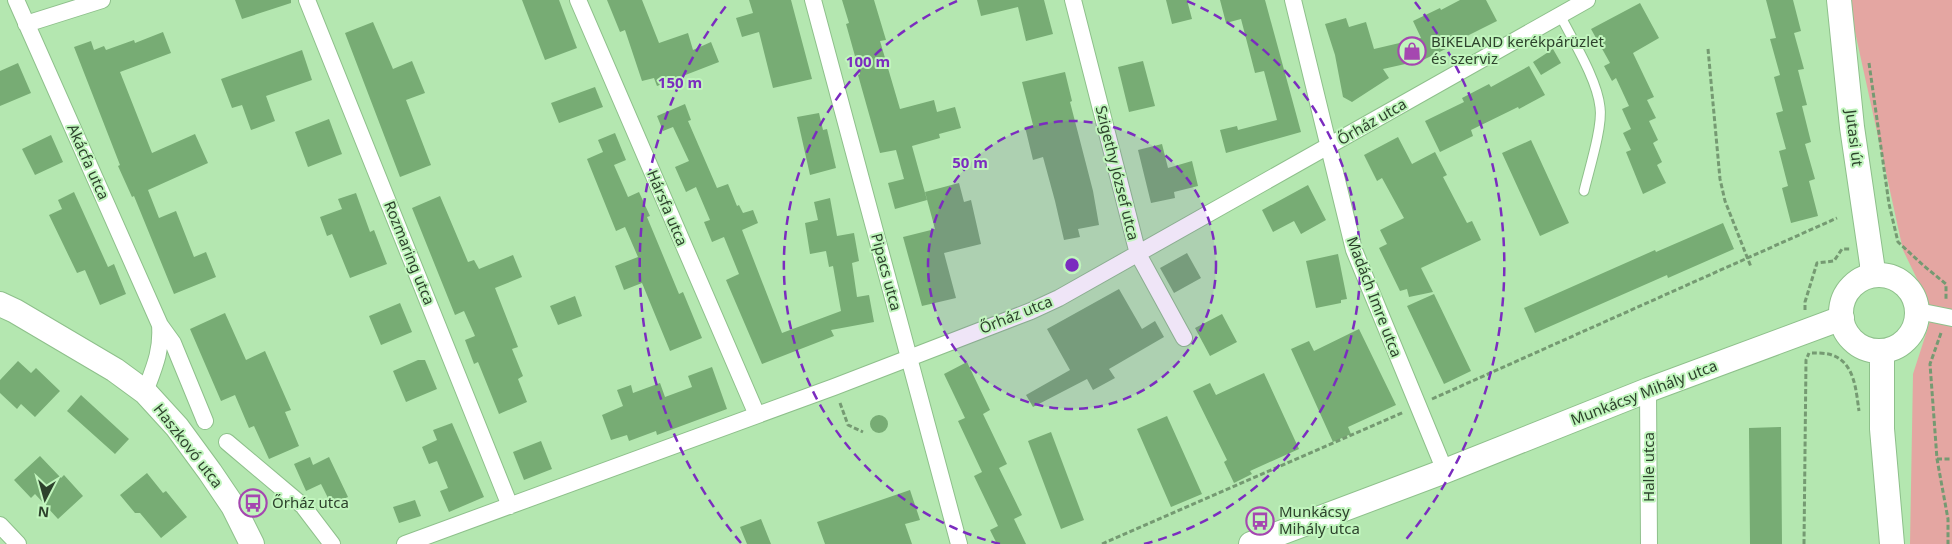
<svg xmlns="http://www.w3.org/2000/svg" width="1952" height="544" font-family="'Noto Sans',sans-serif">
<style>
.green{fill:#e4a6a2}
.building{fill:#77ac74}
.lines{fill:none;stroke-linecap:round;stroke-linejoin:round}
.lane-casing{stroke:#8ec08b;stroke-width:11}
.street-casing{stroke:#8ec08b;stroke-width:18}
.secondary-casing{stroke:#8ec08b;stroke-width:26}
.path{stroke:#759a72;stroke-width:3;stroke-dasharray:5 2.5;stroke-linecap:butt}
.lane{stroke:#fff;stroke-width:9}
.street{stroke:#fff;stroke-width:16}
.secondary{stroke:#fff;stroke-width:24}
.ring{fill:none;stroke:#7b2cbf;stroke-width:2.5;stroke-dasharray:9 6}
.labels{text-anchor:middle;stroke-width:4;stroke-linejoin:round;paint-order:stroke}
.poi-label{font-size:15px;fill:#2d422c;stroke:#c1f5bd;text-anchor:start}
.street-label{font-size:15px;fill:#2d422c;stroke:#c1f5bd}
.centre{fill:#7b2cbf;stroke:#c1f5bd;stroke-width:2.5}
.ring-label{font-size:15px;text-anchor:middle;font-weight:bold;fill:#7b2cbf;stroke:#c1f5bd;stroke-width:4;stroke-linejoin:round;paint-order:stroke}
</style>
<rect width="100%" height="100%" fill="#b4e7b0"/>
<path class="green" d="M1848,0h104v544h-42l3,-170 20,-62 -30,-62z"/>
<path class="building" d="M235,0h56v3l-49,16z
M522,0h37l18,48 -32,12z
M607,0h35l17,43 29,-10 5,17 18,-8 8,20 -62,24 -3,-8 -12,3 -17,-51 -5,2z
M749,0h42l21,79 -39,9 -14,-56 -17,5 -6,-19 17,-5z
M842,0h32l12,40 -6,1 20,68 34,-9 3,12 18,-5 6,21 -22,6 1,4 -28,8 15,54 -32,9 -7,-26 16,-4 -8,-29 -16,3 -22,-78 2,-1 -14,-50 3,-1z
M977,0h67l9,34 -27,7 -8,-34 -37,9z
M1166,0h21l5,19 -20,5z
M1220,0h45l36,132 -75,21 -6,-23 17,-4 1,4 39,-10 -13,-49 -9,2 -14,-54 -15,4z
M1460,0h26l11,21 -36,18 1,2 -39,19 -40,9 6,9 -37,24 -9,-5 -8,-42 -10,-31 21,-6 3,9 17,-5 8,27 47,-11 -8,-17 27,-13 1,2z
M1766,0h27l8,31 -7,2 10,36 -6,1 9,35 -5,1 9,36 -6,2 10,35 -6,2 9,35 -27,7 -9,-35 6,-2 -9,-35 7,-2 -10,-36 7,-2 -9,-34 6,-2 -10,-36 6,-1z
M1640,3l19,35 -26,15 21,44 -7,3 9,18 -7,3 9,19 -5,3 9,19 -5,3 9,18 -23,11 -17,-42 5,-2 -8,-17 8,-4 -9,-20 7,-3 -13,-28 -4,3 -8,-15 6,-3 -19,-34z
M373,22l20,47 19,-8 13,32 -19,7 25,65 -31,12 -55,-144z
M163,32l8,21 -51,19 32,81 43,-19 13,29 -60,27 11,28 17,-7 18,46 12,-5 10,25 -42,17 -40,-98 -2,1 -14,-31 2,-1 -46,-118 17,-6 3,9 10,-4 2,4 28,-10 1,3z
M1553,49l8,14 -20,12 -8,-13z
M302,50l10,30 -46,16 9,25 -24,9 -9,-25 -10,3 -11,-29z
M1143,61l12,45 -26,6 -11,-45z
M18,63l13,30 -31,13v-35z
M1529,66l16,29 -26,14 -1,-2 -47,23 2,6 -33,16 -15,-31 39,-19 -2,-4 27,-14 2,3z
M1065,72l7,29 -2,1 23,89 6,34 -21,4 2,8 -16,3 -9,-39 -12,-44 -10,3 -8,-33 8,-2 -11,-43z
M595,87l8,20 -44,16 -8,-20z
M685,104l6,16 -3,1 29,67 11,-4 9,22 2,-1 4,8 10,-3 5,13 -16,7 40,103 59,-22 -8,-45 -4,1 -3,-16 -16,3 -5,-31 13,-3 -4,-18 16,-4 7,38 17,-3 5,28 -7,2 5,34 12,-2 5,27 -43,8 3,6 -72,28 -36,-84 13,-6 -15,-37 -12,5 -8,-20 6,-2 -14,-33 -10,5 -11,-25 14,-6 -16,-34 -10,4 -6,-15z
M819,113l4,17 4,-1 9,39 -26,7 -13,-58z
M329,119l13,35 -34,13 -13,-35z
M615,133l11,27 -12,5 14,32 11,-5 11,24 -3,1 32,77 4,-2 19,46 -32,13 -28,-68 -18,7 -9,-24 23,-9 -13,-30 -9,4 -29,-72 16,-7 -5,-12z
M51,135l12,27 -28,13 -13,-26z
M1398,137l14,27 23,-12 12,23 -4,2 24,46 5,-2 9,19 -60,28 12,24 -24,5 -2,-8 -7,2 -21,-43 8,-4 -7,-14 24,-12 -22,-40 -5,3 -13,-26z
M1531,140l38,83 -29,13 -38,-83z
M1162,144l6,24 24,-7 6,25 -24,6 1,6 -24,5 -13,-53z
M959,183l5,19 7,-2 10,44 -37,9 12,45 -34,8 -19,-69 32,-8 -10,-37z
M1308,185l18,35 -25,14 -7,-13 -21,11 -11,-22z
M74,192l34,75 6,-3 12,30 -26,11 -15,-35 -8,3 -28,-58 13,-6 -4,-9z
M356,193l14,39 4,-2 13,34 -37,14 -18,-44 -5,2 -7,-19 22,-8 -4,-10z
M440,196l28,66 6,-2 5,9 34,-14 9,22 -27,11 23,59 -6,2 11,27 -5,3 9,23 -28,12 -21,-52 -4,2 -9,-24 10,-4 -11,-25 -9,4 -43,-107z
M1723,223l11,26 -66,29 -1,-3 -132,58 -11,-25 131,-58 1,2z
M1187,253l14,25 -27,15 -14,-25z
M1338,254l9,45 -6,1v3l-25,5 -10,-47z
M1119,289l23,40 13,-8 9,16 -55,32 6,9 -22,12 -6,-11 -54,28 -7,-12 44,-25 -23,-41z
M1434,294l37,77 -27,13 -37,-78z
M575,296l7,20 -24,9 -8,-19z
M400,303l12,29 -31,13 -12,-29z
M225,313l21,47 19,-9 26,59 -6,2 14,34 -30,13 -15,-33 -5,2 -14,-33 -14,6 -31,-72z
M1222,314l15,28 -27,14 -15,-28z
M1359,329l37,76 -48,22 3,7 -18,8 -42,-93 18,-8 5,10z
M418,360h7l12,29 -31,13 -13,-31z
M18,361l13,12 5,-5 24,23 -25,26 -14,-13 -4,5 -17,-16v-13z
M967,362l23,48 -7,4 24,50 -8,4 23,47 -8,4 12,25h-29l-7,-14 8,-4 -24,-50 8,-4 -24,-51 7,-3 -21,-44z
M712,367l15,42 -70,26 -1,-4 -27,10 -2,-6 -16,5 -9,-25 21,-9 -6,-16 14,-5 2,8 27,-10 5,14 27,-10 -4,-11z
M1264,373l35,76 -49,22 2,3 -18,9 -10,-21 3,-2 -34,-69 17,-8 6,12z
M81,395l48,44 -14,15 -48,-43z
M870 424a9 9 0 1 1 18 0a9 9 0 1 1-18 0Z
M1167,416l35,78 -31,13 -34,-78z
M452,423l32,74 -35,15 -9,-21 8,-3 -11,-27 -8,3 -7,-17 15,-7 -4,-10z
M1781,427l1,117h-32l-1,-116z
M1051,432l33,88 -23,9 -33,-88z
M541,441l11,28 -28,11 -11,-28z
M40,456l21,22 3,-3 19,21 -25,23 -23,-25 -4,4 -17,-18z
M310,457l3,8 16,-8 19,40 -17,7 -10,-20 -15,7 -12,-27z
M147,473l16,20 3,-2 21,26 -26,21 -21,-25h-5l-15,-18z
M910,490l10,30 -15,4 7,20h-87l-8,-22z
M415,500l6,16 -22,7 -6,-16z
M761,519l10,25h-24l-7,-17z"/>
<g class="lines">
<g class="lane-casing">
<path id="lane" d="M1560,15c13,26 37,64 40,92 3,19 -11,63 -16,84"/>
</g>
<g class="street-casing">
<path id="street" d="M16,0l144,325c2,26 -6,43 -15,67
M307,0l203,506
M578,0l179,415
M813,0l146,544
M1073,0l65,254 46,84
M1293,0l61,250 91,221
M26,24l76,-24
M1918,311l34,7
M160,325l13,18 32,78
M1648,390l1,154
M227,442l76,64 29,38
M0,525l18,19
M405,544l429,-157 197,-76 28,-13 528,-298"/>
</g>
<g class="secondary-casing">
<path id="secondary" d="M1839,0l13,127 20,137v11
M1841 313a38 38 0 1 1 76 0a38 38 0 1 1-76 0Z
M0,304l15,7 100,59 30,22 32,35 33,45 23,34 19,38
M1882,351v78l10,115
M1251,544l194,-73 203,-81 194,-72"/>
</g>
<path class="path" d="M1708,49l12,130 5,22 26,66
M1869,63l20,141 9,38 26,24 22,18v16
M1805,310v-8l12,-39 17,-2 8,-12h8
M1941,333l-11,31 7,95 11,60v25
M1812,353c6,0 14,0 20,2 23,8 24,36 27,56
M1432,399l405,-181
M840,403l8,22 15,7
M1937,459h15
M1102,544l302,-132
M1804,544l2,-184 3,-7"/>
<use href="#lane" class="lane"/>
<use href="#street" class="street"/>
<use href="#secondary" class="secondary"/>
</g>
<circle cx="1072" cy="265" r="144" fill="#7b2cbf" fill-opacity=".12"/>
<g class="ring">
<circle cx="1072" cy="265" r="144"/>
<path d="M1000 544A288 288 0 0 1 957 1M1187 1A288 288 0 0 1 1144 544"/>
<path d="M741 543A432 432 0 0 1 729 2M1415 2A432 432 0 0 1 1403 543"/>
</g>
<defs>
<g id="shop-ring" transform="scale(1.4375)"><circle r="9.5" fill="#c1f5bd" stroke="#a547b0" stroke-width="1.5"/><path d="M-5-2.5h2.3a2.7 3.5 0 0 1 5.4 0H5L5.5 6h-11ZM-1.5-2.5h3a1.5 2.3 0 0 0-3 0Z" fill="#a547b0"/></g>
<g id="bus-ring" transform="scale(1.4375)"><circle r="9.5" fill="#c1f5bd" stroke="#a547b0" stroke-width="1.5"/><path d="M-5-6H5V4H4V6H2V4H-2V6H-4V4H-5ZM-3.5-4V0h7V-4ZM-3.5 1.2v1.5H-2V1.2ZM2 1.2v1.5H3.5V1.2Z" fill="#a547b0"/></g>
</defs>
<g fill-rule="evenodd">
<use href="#shop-ring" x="1412" y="51"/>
<use href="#bus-ring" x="253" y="503"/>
<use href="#bus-ring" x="1260" y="521"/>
</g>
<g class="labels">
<g class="poi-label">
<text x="1431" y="47">BIKELAND kerékpárüzlet<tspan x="1431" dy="17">és szerviz</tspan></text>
<text x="272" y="508">Őrház utca</text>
<text x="1279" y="517">Munkácsy<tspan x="1279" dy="17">Mihály utca</tspan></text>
</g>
<g class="street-label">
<text transform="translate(1372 122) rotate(-30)" y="5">Őrház utca</text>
<text transform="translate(1854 138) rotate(83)" y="5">Jutasi út</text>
<text transform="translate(88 162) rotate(66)" y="5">Akácfa utca</text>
<text transform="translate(1117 173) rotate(76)" y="5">Szigethy József utca</text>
<text transform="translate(667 208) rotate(67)" y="5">Hársfa utca</text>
<text transform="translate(409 253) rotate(68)" y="5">Rozmaring utca</text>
<text transform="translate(886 272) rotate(75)" y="5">Pipacs utca</text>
<text transform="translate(1374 297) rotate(69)" y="5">Madách Imre utca</text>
<text transform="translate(1016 315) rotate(-22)" y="5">Őrház utca</text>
<text transform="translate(1644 393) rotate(-21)" y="5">Munkácsy Mihály utca</text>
<text transform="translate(188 446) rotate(52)" y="5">Haszkovó utca</text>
<text transform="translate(1649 467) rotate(-90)" y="5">Halle utca</text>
</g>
</g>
<circle cx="1072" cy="265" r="8" class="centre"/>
<g class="ring-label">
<text x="868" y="67">100 m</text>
<text x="680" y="88">150 m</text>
<text x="970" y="168">50 m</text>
</g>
<g transform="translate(45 499) rotate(186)" stroke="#c1f5bd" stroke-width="4" paint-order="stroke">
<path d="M0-4L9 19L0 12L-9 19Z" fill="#2d422c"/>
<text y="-8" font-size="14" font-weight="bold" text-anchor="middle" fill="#2d422c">N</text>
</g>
</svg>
